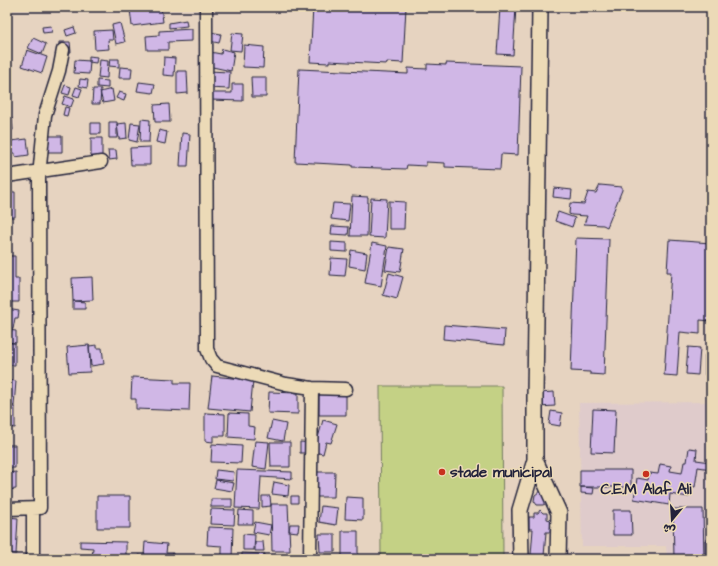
<svg xmlns="http://www.w3.org/2000/svg" width="718" height="566" font-family="'Architects Daughter','Playpen Sans Arabic',sans-serif">
<style>
.built{fill:#dfcbcb}
.green{fill:#c4d185;stroke:#737a60}
.building{fill:#d0b7e6;stroke:#22223b}
.lines{fill:none;stroke-linecap:round;stroke-linejoin:round}
.minor-casing{stroke:#22223b;stroke-width:15}
.tertiary-casing{stroke:#22223b;stroke-width:18}
.minor{stroke:#ecdab7;stroke-width:12}
.tertiary{stroke:#ecdab7;stroke-width:15}
.poi-dot{fill:#c8321e;stroke:#ecdab7;stroke-width:1.5}
.labels{text-anchor:middle;stroke-width:3;stroke-linejoin:round;paint-order:stroke}
.poi-label{font-size:15px;font-weight:bold;fill:#22223b;stroke:#ecdab7;text-anchor:start}
</style>
<rect width="100%" height="100%" fill="#e6d3c0"/>
<filter id="ink" filterUnits="userSpaceOnUse"><feTurbulence type="fractalNoise" baseFrequency=".025" numOctaves="2"/><feDisplacementMap in="SourceGraphic" scale="8" xChannelSelector="R" yChannelSelector="G"/><feConvolveMatrix kernelMatrix="1 2 1 2 8 2 1 2 1" color-interpolation-filters="sRGB"/></filter>
<g filter="url(#ink)">
<path class="built" d="M711,402v157h-44l-1,-13h-84l-3,-143z"/>
<path class="green" d="M380,386h122l1,173h-122z"/>
<path class="building" d="M67,7h17l-15,5z
M150,7h11l2,15 -31,4 -2,-17z
M313,7h93l-3,56 -16,-1 -1,2 -57,-3v2l-19,-1z
M500,7h16l-3,48 -16,-1z
M186,20l1,6 -18,2v-5z
M120,23l5,19 -9,2 -4,-19z
M51,26l1,6 -9,1 -1,-6z
M74,27l2,6 -9,3 -2,-6z
M192,29v12l-24,1v8h-21l-1,-14 13,-1v-4z
M112,30l1,10h-5l1,9 -14,1 -1,-19z
M210,32l11,2 -2,9 -10,-2z
M232,33l11,1 -2,17 -11,-1z
M33,38l13,6 -4,10 -14,-6z
M59,42h11l1,10 -12,1z
M244,45l20,2 -1,21 -20,-1z
M222,49l12,3 -3,19 -23,-5 2,-14 11,2z
M27,50l20,7 -5,16 -20,-7z
M89,56l8,1 -1,6 -7,-1z
M164,57l11,1 -1,18 -11,-1z
M110,59h9v8l-10,-1z
M75,60l15,1 -1,13 -15,-1z
M100,60l8,1 -1,17 -9,-1z
M446,63l75,3 -3,89 -17,-1 -1,15 -55,-2v-4l-19,-1v4l-19,-1 -1,4 -54,-2v-2l-57,-3 4,-93 109,5v-6l19,1v-5l19,1z
M120,67l12,1 -1,10h-12z
M177,71h10l1,22 -11,1z
M208,71l22,1 -1,17 -22,-1z
M251,77h15v20h-14z
M80,79l8,1 -1,8 -8,-2z
M97,80l11,1v7l-11,-1z
M139,82l16,2 -2,9 -16,-2z
M232,84h11v17l-33,-1v-7h22z
M65,85l6,2 -2,8 -7,-2z
M76,87l6,2 -3,8 -6,-2z
M93,89h8l-1,15h-8z
M112,89l2,12 -11,2 -3,-11z
M119,92l7,2 -2,7 -8,-3z
M65,96l9,3 -3,8 -9,-3z
M169,104l1,18h-15l-1,-17z
M65,107l4,1 -2,8 -4,-1z
M7,118h5l1,12 -3,1 1,10 16,-2 2,16 -14,2v-4h-8z
M141,119l9,1 -1,22h-9z
M109,122h8v16h-8z
M91,123h9v11h-9z
M126,123l1,15 -8,1 -2,-15z
M131,123l9,1 -3,18 -8,-2z
M159,130l8,2 -2,12 -9,-2z
M182,133l8,1 -2,32h-8z
M41,136h21v16h-14v-8z
M91,138h11v23h-11z
M150,147v18h-19l-1,-17z
M108,150h8l1,9 -8,1z
M600,185l22,2v3l-15,37 -4,-2 -19,-1 3,-8 -15,-1 -3,-1 1,-11 14,1 4,-12 8,1z
M554,188l18,2 -1,9 -18,-2z
M7,192h8v25h-7l-1,24z
M352,196l16,1 -1,39h-17z
M371,198l16,1 -2,39 -16,-1z
M389,201l16,1 -1,27h-15z
M333,203l17,1 -2,17 -17,-2z
M558,212l17,6 -3,9 -17,-6z
M332,226l17,1 -1,8 -17,-1z
M576,238l33,1 -5,136 -14,-1v-2l-19,-1z
M669,240l42,3v78l-11,-1v14l-20,-2 -3,44 -13,-1 7,-103h-4z
M331,242l16,1v9l-16,-1z
M372,243l15,3 -6,40 -16,-3z
M389,247l15,2 -4,23 -15,-2z
M351,250l16,3 -2,16 -16,-3z
M7,256h8v23h4v23h-12z
M331,258l16,1 -2,17 -15,-1z
M389,273l14,4 -6,22 -14,-4z
M92,277l1,23 -20,1 -1,-23z
M73,301l12,1v7h-12z
M7,309l12,2 -1,7h-3l-2,11h-6z
M444,325l61,5 -1,15 -61,-6z
M7,330l9,1v12l-9,-1z
M7,343h8v22h-8z
M89,345l1,27 -21,1 -2,-26z
M97,345v3h5l2,16 -13,2 -2,-20z
M688,347l12,1 -2,27 -12,-1z
M705,355h6v20h-6z
M212,376l41,4 -3,32 -42,-4z
M132,377l42,2v4h16l-1,28 -53,-2v-10h-5z
M7,380l9,1 -2,25 -7,-1z
M269,392l29,1v21l-30,-1z
M554,392l1,14 -16,1v-14z
M319,394h27v21h-27z
M7,407h8v21l-8,-1z
M593,409l23,1 -2,43 -23,-1z
M551,411l11,2 -2,13 -11,-2z
M205,413l20,1v22h-12v6l-8,-1z
M229,413l19,1v12l7,1 -1,12 -26,-2z
M323,420l14,4 -6,19 -5,-1 -3,12 -9,-2z
M272,421l14,3 -3,17 -15,-3z
M255,441l14,1 -3,27 -14,-2z
M270,442h20v25h-19z
M300,442l14,1v10h-14z
M212,444l30,2 -1,17 -30,-1z
M7,445h8v23h-8z
M689,448l8,1 -1,11 15,2v7l-13,-2 -3,20 -5,-1 -1,11 -19,-3 -1,11 -35,-6 3,-21 11,2 1,-7 9,1 2,-10 11,2 -1,5 12,2 2,-11h3z
M216,470l18,2 -1,9 -18,-2z
M237,470l55,2v7l-31,-2 -2,32 -24,-1z
M580,470h51v17h-51z
M16,472v17l-9,1v-17z
M316,472h19l-1,25h-19z
M216,480l18,3 -2,8 -18,-3z
M274,482l15,3 -1,11 -16,-2z
M581,487l13,1 -1,6 -12,-1z
M539,492h2l6,9 -2,3 -2,1h-6l-3,-4 1,-6z
M97,496h33v32h-33z
M262,496h8l1,10 -9,1z
M291,496h7v7h-7z
M346,497l17,1v22l-18,-1z
M211,499h21v8h-21z
M271,504h17l2,47h-18z
M321,506l17,2 -2,17 -17,-3z
M211,509l24,1 -1,15 -24,-1z
M673,509h30l1,50h-30z
M239,510l14,1v13h-15z
M540,510l3,3h4v6l4,1 -1,12h-4l-2,24 -13,-1 2,-26h-4v-12h5v-4h4z
M613,510h18l1,25h-19z
M7,517l11,1 -2,36 -9,-1z
M255,522l16,3 -2,10 -16,-3z
M290,524h9l-1,8 -9,-1z
M208,527l25,1 -1,30 -10,-1v-11l-15,-1z
M342,531h16v28h-16z
M243,534l12,1 -1,15h-11z
M319,534h16v18h-15z
M705,540h6v19h-6z
M80,541l46,1v17h-34l1,-11 -13,-1z
M145,542l22,2 -1,9h7l-1,6h-33v-4l5,1z
M255,542h8l1,9h-9z
M74,553l16,4v2h-17z
M242,553l23,1 -1,5h-22z
M184,556h12v3h-12z
M573,558l38,1v-1l30,1h-68z"/>
<g class="lines">
<g class="minor-casing">
<path id="minor" d="M206,7l1,342 4,10 6,7 69,18 26,4 34,1
M7,176l94,-14
M7,509l33,-1 -1,-332 6,-61 14,-44 4,-21
M33,509v50
M310,559l2,-171"/>
</g>
<g class="tertiary-casing">
<path id="tertiary" d="M535,460l24,53 -1,46
M521,559l-1,-49 15,-50v-62l5,-391"/>
</g>
<use href="#minor" class="minor"/>
<use href="#tertiary" class="tertiary"/>
</g>
</g>
<g class="poi-dot">
<circle cx="442" cy="472" r="4"/>
<circle cx="646" cy="474" r="4"/>
</g>
<g class="labels">
<g class="poi-label">
<text x="450" y="477">stade municipal</text>
<text x="646" y="494" text-anchor="middle">C.E.M Alaf Ali</text>
</g>
</g>
<rect width="718" height="566" fill="none" stroke="#ecdab7" stroke-width="24"/>
<rect x="12" y="12" width="694" height="542" fill="none" stroke="#22223b" stroke-width="1.5" filter="url(#ink)"/>
<g transform="translate(672 520) rotate(198)" stroke="#ecdab7" stroke-width="3" paint-order="stroke">
<path d="M0-3L7 15L0 10L-7 15Z" fill="#22223b"/>
<text y="-6" font-size="11" font-weight="bold" text-anchor="middle" fill="#22223b">ش</text>
</g>
</svg>
